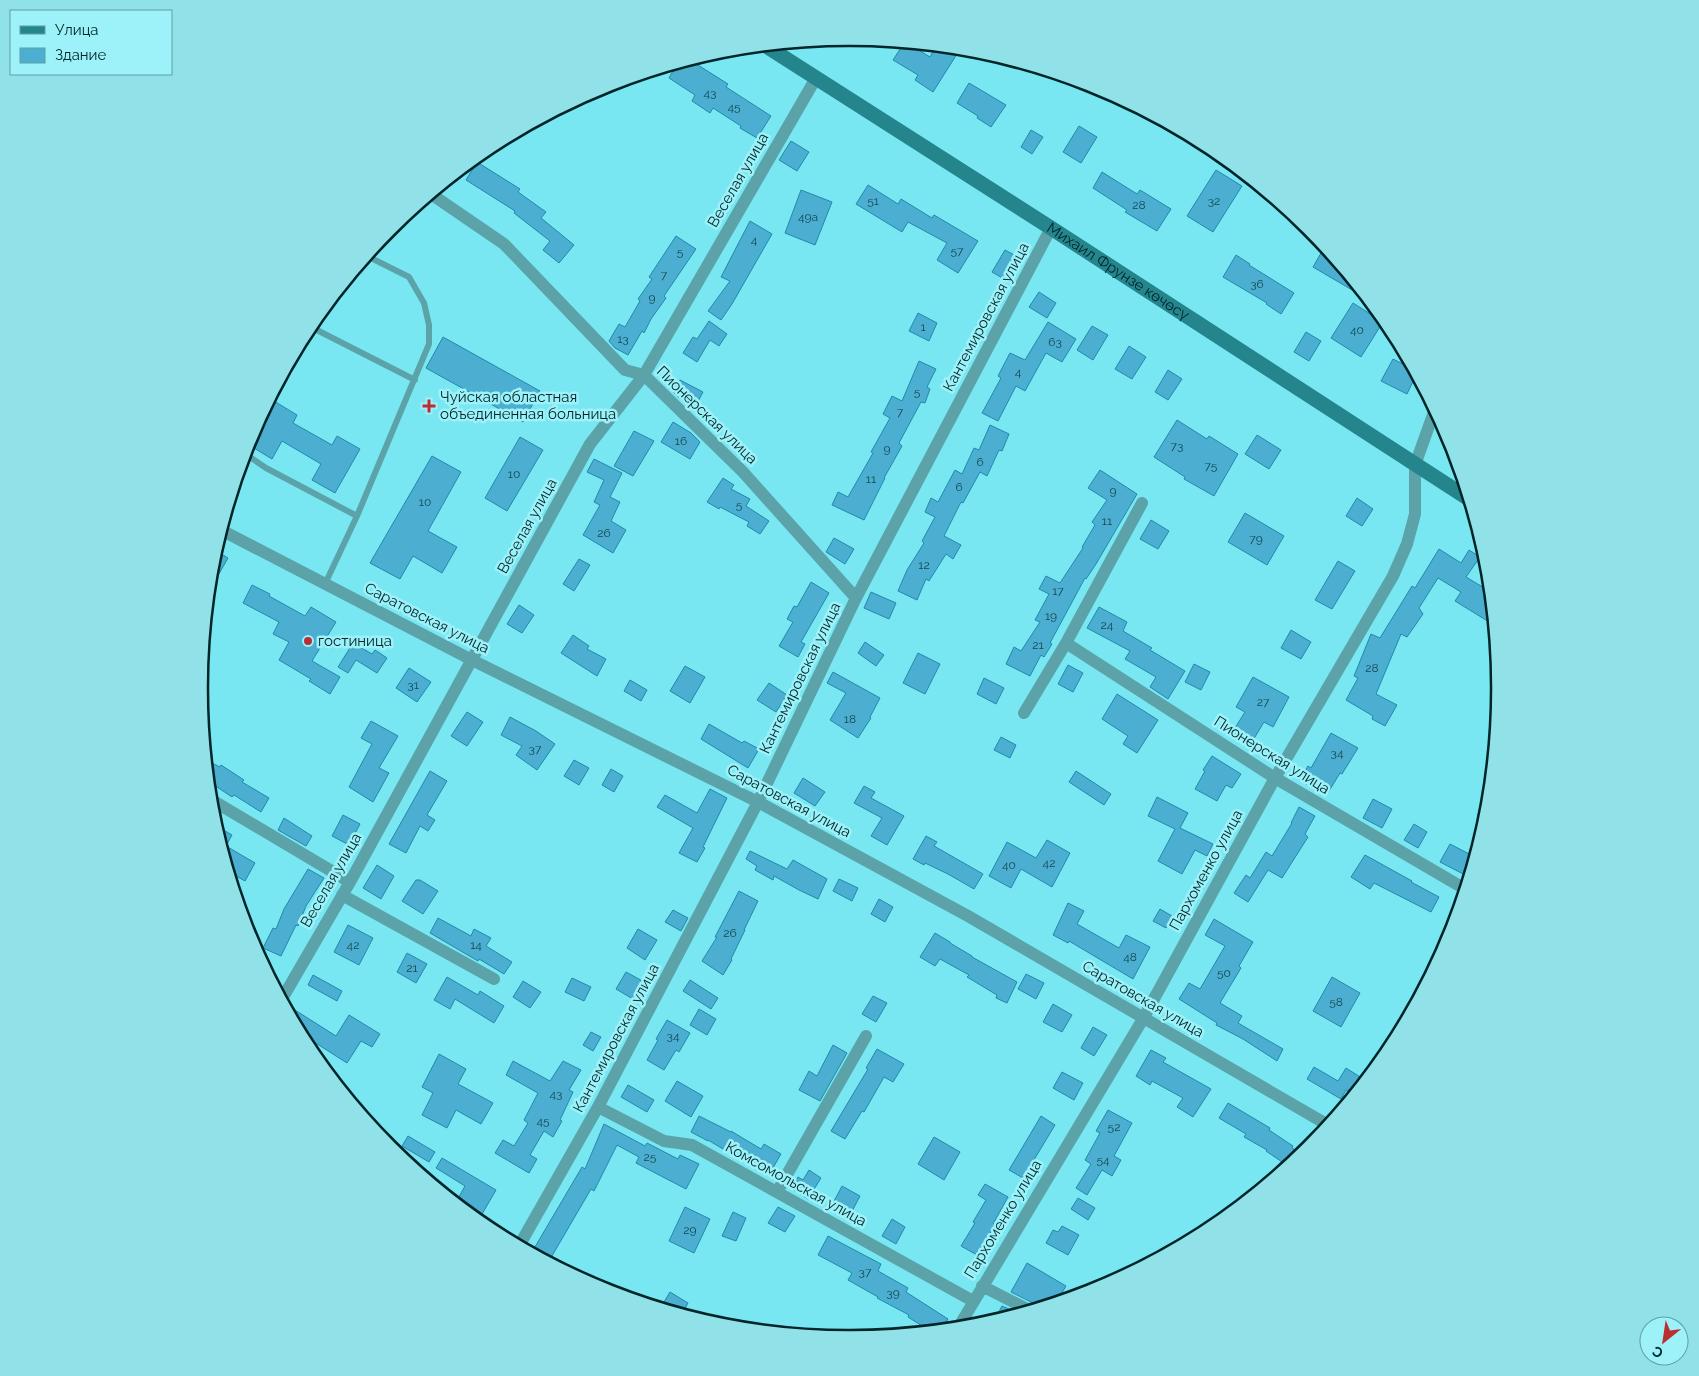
<svg xmlns="http://www.w3.org/2000/svg" width="1699" height="1376" font-family="Raleway,sans-serif">
<style>
.building{fill:#4caed0;stroke:#1f8aab}
.lines{fill:none;stroke-linecap:round;stroke-linejoin:round}
.lane{stroke:#5ca2a9;stroke-width:6}
.street{stroke:#5ca2a9;stroke-width:12}
.secondary{stroke:#25858d;stroke-width:15}
.poi-dot{fill:#bc2d33;stroke:#9df1f9;stroke-width:2}
.labels{text-anchor:middle;stroke-width:5;stroke-linejoin:round;paint-order:stroke}
.number-label{font-size:12px;fill:#144853}
.street-label{font-size:15px;fill:#012629;stroke:#9df1f9}
.poi-label{font-size:15px;fill:#012629;stroke:#9df1f9;text-anchor:start}
.rim{fill:none;stroke:#012629;stroke-width:2.5}
</style>
<rect width="100%" height="100%" fill="#78e7f2"/>
<path class="building" d="M904,43h3l23,14 6,-11 10,1 11,7 -24,38 -18,-12 3,-5 -25,-15z
M690,60l38,24 -2,3 45,29 -14,22 -17,-10 1,-2 -28,-18 -3,5 -18,-12 3,-6 -26,-17 8,-14z
M969,83l37,22 -15,22 -14,-9 1,-2 -21,-13z
M1079,126l18,11 -16,26 -18,-11z
M1031,130l12,7 -11,17 -11,-7z
M791,141l18,11 -12,19 -18,-11z
M477,162l43,27 -2,3 28,20 -5,6 33,27 -15,18 -16,-13 7,-9 -36,-28 1,-2 -49,-31z
M1216,170l26,16 -29,46 -26,-16z
M1102,172l35,22 3,-4 31,19 -14,22 -32,-19 2,-2 -34,-22z
M868,185l30,19 3,-5 31,19 2,-3 44,26 -20,32 -21,-13 10,-17 -39,-21 -6,10 -46,-28z
M801,190l31,12 -17,43 -30,-12z
M750,221l22,13 -40,70 -11,16 -13,-9 22,-30 -9,-4z
M676,236l20,13 -32,47 2,2 -15,21 -7,14 -2,-2 -14,24 -13,-7 -6,-7 10,-17 6,3 15,-26 -2,-2 14,-20 -3,-2z
M1325,246l40,50 -1,1 -51,-30z
M1005,250l17,9 -13,23 -17,-10z
M1236,255l14,9 -1,1 45,28 -13,21 -15,-10 1,-1 -44,-26z
M1039,292l17,11 -9,15 -18,-11z
M1353,303l30,19 -22,35 -30,-19z
M918,313l19,10 -8,18 -20,-10z
M709,321l18,13 -8,12 -9,-6 -13,22 -14,-9 10,-16 4,2z
M1048,322l28,17 -14,23 -16,-9 -21,38 -9,-5 -18,35 -16,-8 19,-35 -3,-2 12,-23 15,7z
M1092,326l16,9 -15,25 -16,-10z
M1306,332l15,9 -12,20 -15,-9z
M443,337l97,54 -17,31 -97,-54z
M1129,346l17,11 -14,22 -17,-10z
M1393,359l20,10 3,6 -9,19 -26,-13z
M919,361l17,8 -9,18 3,2 -5,14 -4,-1 -22,41 3,3 -18,32h1l-21,42 -32,-15 6,-13 10,5 25,-44 -2,-1 19,-34 -7,-4 9,-18 10,5z
M1168,370l14,9 -14,21 -13,-8z
M680,380l23,12 -8,15 -16,-9 -6,-6z
M274,401l23,14 -4,8 39,22 5,-9 23,13 -25,44 -23,-13 9,-16 -39,-23 -10,18 -23,-14z
M1177,420l30,19 2,-3 29,18 -24,42 -30,-17 1,-2 -31,-20z
M673,422l18,11 9,9 -10,17 -29,-17z
M990,425l19,9 -7,17 -3,-1 -12,26 -7,-4 -17,31 -2,-1 -17,34 17,9 -8,14 -7,-5 -17,27 -3,-2 -9,21 -19,-9 9,-21 17,-27 -2,-2 13,-24 -10,-5 6,-14 7,4 17,-32 7,4 12,-26 5,2z
M634,431l20,10 -21,35 -19,-10z
M1257,435l24,15 -12,19 -24,-15z
M520,437l23,13 -36,61 -22,-13z
M432,456l29,16 -33,59 29,16 -15,26 -29,-17 -13,23 -30,-16z
M594,459l28,14 -12,24 10,5 -9,19 15,9 -13,23 -30,-18 17,-30 -6,-3 10,-22 -17,-8z
M1100,470l37,24 -41,70 -10,15 -1,-1 -35,65 2,1 -8,13 -3,-2 -11,21 -24,-12 8,-17 7,4 19,-29 -5,-2 14,-26 -10,-5 7,-13 14,7 23,-35 -1,-1 13,-22 -3,-3 15,-22 -19,-12z
M723,478l11,7 -3,4 19,10 -4,7 23,15 -9,13 -13,-8 2,-4 -29,-15 -1,2 -12,-7z
M1357,498l16,11 -11,17 -16,-10z
M1245,513l39,23 -17,29 -39,-23z
M1151,520l18,11 -11,18 -18,-10z
M834,538l20,11 -9,15 -19,-12z
M1439,549l22,14 8,-13 11,7 -14,20 25,15 3,33 -39,-24 6,-9 -23,-14 -19,30 4,6 -16,23 -6,-3 -25,60 21,11 -12,21 -13,-7 1,-3 -27,-16 12,-22 -4,-2 17,-42 9,4 32,-52 3,2z
M215,550l13,8 -20,35 4,-32z
M579,559l11,6 -16,26 -11,-7z
M1338,561l17,10 -23,38 -17,-9z
M811,582l18,11 -28,49 4,2 -7,13 -19,-11 14,-24 -6,-3 7,-13 3,1z
M252,585l18,9 -1,2 36,20 6,-9 25,15 -24,39 28,16 -10,17 -21,-13 2,-2 -32,-19 10,-18 -16,-8 6,-12 -36,-19z
M871,592l25,11 -7,16 -25,-11z
M519,605l15,10 -12,18 -15,-9z
M1099,607l28,15 -4,9 29,17 -2,2 35,21 -17,28 -18,-12 6,-10 -31,-18 5,-8 -43,-23z
M1291,630l20,12 -10,17 -20,-11z
M573,635l16,11 -2,3 19,10 -9,17 -36,-23z
M865,642l19,13 -8,11 -18,-13z
M353,643l19,11 3,-4 12,8 -10,15 -21,-13 -8,13 -10,-6z
M918,653l22,11 -15,30 -22,-11z
M1194,664l16,8 -9,18 -16,-8z
M1068,665l15,8 -10,19 -15,-8z
M685,666l20,11 -15,26 -20,-12z
M409,668l22,14 -14,20 -21,-14z
M833,672l47,26 -10,19 1,1 -13,20 -28,-18 16,-27 -19,-10z
M1253,677l36,20 -16,30 -9,-5 -15,25 -19,-11 15,-24 -9,-5z
M984,678l20,10 -8,16 -19,-10z
M630,680l17,10 -6,11 -17,-10z
M769,683l18,12 -11,17 -19,-12z
M1117,694l41,26 -21,33 -14,-9 5,-8 -26,-17z
M467,712l16,10 -16,24 -16,-10z
M510,717l26,14 19,13 -18,26 -21,-15 6,-9 -21,-11z
M371,721l27,15 -19,32 10,5 -16,29 -24,-15 23,-43 -11,-6z
M709,724l33,19 2,-2 15,8 -11,19 -47,-29z
M1331,733l27,15 -16,26 -2,-1 -14,23 -26,-16 8,-14 3,2z
M1001,737l15,8 -6,13 -16,-8z
M1212,756l29,18 -9,14 -6,-3 -9,16 -22,-12 10,-18 -2,-1z
M206,760l14,7 1,-2 23,15 -2,2 27,16 -8,14 -27,-17 -2,2 -24,-16z
M574,760l15,8 -10,17 -15,-9z
M611,769l12,7 -9,16 -12,-7z
M430,771l17,10 -20,34 8,5 -7,11 -8,-5 -14,27 -17,-9z
M1076,771l35,23 -7,11 -35,-23z
M803,778l22,14 -10,14 -21,-13z
M864,786l11,6 -4,6 33,18 -17,29 -16,-9 11,-18 -28,-15z
M710,789l17,9 -24,49 2,1 -8,14 -18,-9 14,-25 -36,-21 8,-12 32,18z
M1157,797l31,16 -8,15 33,16 -6,12 -12,-6 -13,24 -24,-13 17,-32 -27,-13z
M1373,799l19,10 -10,19 -19,-10z
M1299,807l16,9 -10,18 3,3 -26,41 -14,-8 -20,32 -14,-9 12,-18 4,3 16,-26 6,4 20,-33h-1z
M343,815l17,9 -11,21 -17,-9z
M284,818l28,18 -6,10 -28,-16z
M1414,824l13,8 -9,16 -14,-8z
M215,825l17,10 -6,11 29,17 -10,18 -16,-9z
M926,836l11,6 -3,4 49,28 -9,15 -26,-15 -23,-11 -1,2 -11,-6z
M1047,840l23,13 -18,34 -31,-18 -10,19 -22,-12 18,-34 29,16z
M1450,844l25,13 -6,20 -29,-15z
M750,851l37,18 6,-9 34,19 -9,20 -19,-9 -25,-14 -1,4 -18,-10 2,-4 -11,-7z
M1365,855l47,26 -1,1 28,15 -8,15 -57,-29 -4,6 -19,-12z
M377,865l17,11 -13,23 -18,-11z
M308,869l16,9 -18,28 -8,20 -2,-1 -15,31 -18,-8 10,-20 3,1 8,-20z
M839,879l19,9 -6,13 -19,-10z
M416,880h4l18,11 -15,23 -21,-13z
M739,891l19,10 -14,29h1l-14,29 1,1 -9,15 -21,-14 15,-24h-2z
M879,899l14,8 -8,15 -14,-8z
M1068,903l16,8 -7,13 42,24 7,-13 24,12 -17,32 -64,-38 -1,2 -15,-8z
M1160,909l12,7 -6,12 -13,-7z
M673,910l15,8 -7,13 -16,-9z
M438,918l33,18 3,-7 17,9 -5,8 26,16 -8,12 -25,-15 -1,2 -48,-28z
M1214,919l39,23 -14,24 2,2 -21,35 22,13 -4,7 45,26 -6,12 -34,-22 -27,-14 1,-2 -38,-24 10,-16 11,6 25,-43 -20,-11z
M348,925l25,13 -14,27 -25,-13z
M638,929l19,11 -12,20 -18,-12z
M935,933l15,9v1l22,13v1l45,25 -10,21 -11,-5 1,-3 -30,-18 2,-2 -29,-16 -5,7 -15,-9z
M407,953l20,11 -11,19 -19,-11z
M626,972l22,12 -10,18 -22,-13z
M1026,974l18,9 -8,16 -18,-10z
M313,975l29,16 -5,10 -29,-16z
M447,977l31,18 2,-4 24,15 -10,17 -39,-24 -5,10 -16,-9z
M1332,977l28,16 -19,34 -28,-16z
M572,978l19,9 -7,14 -19,-9z
M690,980l28,18 -7,11 -28,-18z
M523,981l18,11 -11,16 -17,-11z
M873,996l14,7 -11,19 -14,-8z
M1053,1004l19,11 -10,17 -19,-10z
M287,1005l49,31 13,-21 31,19 -8,13 -11,-6 -14,22 -47,-30 -14,-27z
M699,1009l17,10 -9,16 -17,-10z
M667,1020l23,13 -11,19 -3,-2 -12,20 -17,-10 11,-20 -2,-1z
M1093,1027l14,8 -13,21 -13,-8z
M591,1032l10,5 -8,14 -10,-6z
M833,1045l14,8 -27,48 -21,-11 10,-19 8,5z
M877,1049l27,15 -11,18 -9,-5 -20,35 -2,-1 -17,28 -14,-8 37,-62 -2,-1z
M1151,1050l15,8 -3,4 48,27 -18,28 -16,-10 6,-9 -31,-17 -2,4 -14,-9z
M439,1054l27,15 -8,15 35,19 -12,21 -25,-14 -9,18 -25,-13 11,-22 -11,-6z
M513,1061l37,20 13,-20 18,9 -12,20 4,2 -13,28 2,1 -9,16 -9,-6 -14,24 7,4 -8,14 -34,-20 8,-13 11,6 14,-23 -4,-3 14,-27 -32,-18z
M1314,1067l24,14 8,-13 19,12 -12,15 -7,-5 -5,9 -34,-20z
M1062,1072l21,11 -9,17 -21,-12z
M677,1081l26,15 -12,21 -26,-16z
M628,1085l26,15 -7,12 -26,-15z
M1228,1103l42,25 -1,2 24,16 -1,2 10,6 -14,12 -22,-15 1,-1 -23,-13 2,-3 -27,-16z
M1108,1110l24,13 -18,33 7,4 -9,16 -10,-6 -15,25 -11,-7 15,-24 -6,-4 15,-27 -4,-2z
M699,1116l32,16v-1l30,18 3,-5 17,10 -11,19 -36,-20 -1,2 -25,-15v1l-17,-9z
M1041,1116l14,9 -32,53 -14,-8z
M604,1124l41,22 2,-3 31,16 2,-4 19,9 -13,25 -50,-26 3,-6 -22,-12 -23,46 -3,-2 -42,72 -17,-9 50,-85 3,2z
M408,1136l27,16 -6,10 -27,-16z
M934,1137l26,15 -16,28 -26,-16z
M442,1158l54,32 -18,31 -22,-19 9,-16 -29,-18z
M809,1170l12,8 -13,21 -17,-11 7,-11 5,3z
M985,1184l23,13 -15,27 2,1 -18,30 -16,-9 14,-23 -2,-1 13,-22 -8,-5z
M842,1186l18,10 -11,21 -18,-10z
M1078,1198l17,10 -7,12 -17,-11z
M685,1207l25,12 -16,34 -25,-12z
M778,1207l17,9 -10,16 -17,-9z
M733,1212l13,6 -10,23 -14,-5z
M892,1219l13,8 -9,17 -14,-8z
M1062,1226l17,9 -11,20 -22,-12 7,-13 5,2z
M828,1236l53,28 -3,7 30,17 -2,4 42,27 -6,10 -12,2 -22,-14 1,-2 -32,-17 1,-1 -30,-17 4,-7 -34,-18z
M1027,1263l39,23 -9,15 -20,7 -4,-5 -22,-11z
M670,1292l18,11 -6,11 -21,-7z
M1002,1306l16,7 -24,8z"/>
<g class="lines">
<path class="lane" d="M309,326l106,54
M244,453l22,15 91,48
M325,584l32,-68 72,-172v-19l-5,-22 -15,-26 -42,-21"/>
<path class="street" d="M431,194l73,50 121,126 19,5 99,97 113,126
M221,530l251,130 286,142 210,114 360,209
M1066,643l209,135 190,111
M1024,713l42,-70 76,-140
M210,799l140,83
M342,895l152,84
M282,999l68,-117 240,-438 54,-69 172,-297
M598,1107l66,34 28,4 281,156
M777,1192l89,-156
M519,1246l79,-139 160,-305 98,-204 195,-370
M982,1286l47,24
M958,1328l185,-309 132,-241 118,-202 14,-32 8,-30v-49l20,-56"/>
<path class="secondary" id="s1" d="M766,46l285,182 418,271"/>
</g>
<g class="poi-dot">
<path d="M426.5 398.5h5v5h5v5h-5v5h-5v-5h-5v-5h5z"/>
<circle cx="308" cy="641" r="5"/>
</g>
<g class="labels">
<g class="number-label">
<text x="710" y="97">43</text>
<text x="734" y="111">45</text>
<text x="873" y="205">51</text>
<text x="1214" y="205">32</text>
<text x="1139" y="209">28</text>
<text x="808" y="221">49a</text>
<text x="754" y="244">4</text>
<text x="957" y="255">57</text>
<text x="680" y="256">5</text>
<text x="664" y="279">7</text>
<text x="1257" y="288">36</text>
<text x="652" y="302">9</text>
<text x="923" y="331">1</text>
<text x="1357" y="334">40</text>
<text x="623" y="343">13</text>
<text x="1055" y="346">63</text>
<text x="1018" y="376">4</text>
<text x="917" y="396">5</text>
<text x="900" y="416">7</text>
<text x="681" y="445">16</text>
<text x="1177" y="450">73</text>
<text x="887" y="453">9</text>
<text x="980" y="466">6</text>
<text x="1211" y="470">75</text>
<text x="514" y="478">10</text>
<text x="871" y="483">11</text>
<text x="959" y="491">6</text>
<text x="1113" y="495">9</text>
<text x="425" y="506">10</text>
<text x="739" y="509">5</text>
<text x="1107" y="525">11</text>
<text x="604" y="537">26</text>
<text x="1256" y="543">79</text>
<text x="924" y="569">12</text>
<text x="1058" y="595">17</text>
<text x="1051" y="620">19</text>
<text x="1107" y="629">24</text>
<text x="1038" y="649">21</text>
<text x="1372" y="672">28</text>
<text x="413" y="689">31</text>
<text x="1263" y="706">27</text>
<text x="850" y="723">18</text>
<text x="535" y="753">37</text>
<text x="1337" y="757">34</text>
<text x="1049" y="867">42</text>
<text x="1009" y="869">40</text>
<text x="730" y="937">26</text>
<text x="353" y="949">42</text>
<text x="476" y="949">14</text>
<text x="1130" y="961">48</text>
<text x="412" y="972">21</text>
<text x="1224" y="977">50</text>
<text x="1336" y="1006">58</text>
<text x="673" y="1040">34</text>
<text x="556" y="1098">43</text>
<text x="543" y="1125">45</text>
<text x="1114" y="1131">52</text>
<text x="650" y="1161">25</text>
<text x="1103" y="1164">54</text>
<text x="690" y="1234">29</text>
<text x="865" y="1276">37</text>
<text x="893" y="1297">39</text>
</g>
<g class="street-label">
<text transform="translate(738 180) rotate(-60)" y="5">Веселая улица</text>
<text dy="5" stroke="none"><textPath href="#s1" startOffset="418">Михаил Фрунзе көчөсү</textPath></text>
<text transform="translate(986 317) rotate(-62)" y="5">Кантемировская улица</text>
<text transform="translate(707 415) rotate(44)" y="5">Пионерская улица</text>
<text transform="translate(527 526) rotate(-61)" y="5">Веселая улица</text>
<text transform="translate(427 618) rotate(27)" y="5">Саратовская улица</text>
<text transform="translate(800 678) rotate(-64)" y="5">Кантемировская улица</text>
<text transform="translate(1272 755) rotate(32)" y="5">Пионерская улица</text>
<text transform="translate(789 801) rotate(28)" y="5">Саратовская улица</text>
<text transform="translate(1206 870) rotate(-61)" y="5">Пархоменко улица</text>
<text transform="translate(331 880) rotate(-60)" y="5">Веселая улица</text>
<text transform="translate(1143 999) rotate(30)" y="5">Саратовская улица</text>
<text transform="translate(616 1038) rotate(-62)" y="5">Кантемировская улица</text>
<text transform="translate(796 1184) rotate(29)" y="5">Комсомольская улица</text>
<text transform="translate(1003 1219) rotate(-59)" y="5">Пархоменко улица</text>
</g>
<g class="poi-label">
<text x="440" y="402">Чуйская областная<tspan x="440" dy="17">объединенная больница</tspan></text>
<text x="318" y="646">гостиница</text>
</g>
</g>
<path d="M0 0H1699V1376H0ZM849 46H850A641 641 0 0 1 1491 687V689A641 641 0 0 1 850 1330H849A641 641 0 0 1 208 689V687A641 641 0 0 1 849 46Z" fill="#91e1e8" fill-rule="evenodd"/>
<path class="rim" d="M849 46H850A641 641 0 0 1 1491 687V689A641 641 0 0 1 850 1330H849A641 641 0 0 1 208 689V687A641 641 0 0 1 849 46Z"/>
<rect x="10" y="10" width="162" height="65" fill="#9df1f9" stroke="#5fa0a6"/>
<rect x="20" y="26" width="25" height="8" fill="#25858d" stroke="#5fa0a6"/>
<text x="55" y="35" font-size="15" fill="#012629">Улица</text>
<rect x="20" y="48" width="25" height="15" fill="#4caed0" stroke="#5fa0a6"/>
<text x="55" y="60" font-size="15" fill="#012629">Здание</text>
<g transform="translate(1664 1341) rotate(210)"><circle r="24" fill="#9df1f9" stroke="#5fa0a6"/>
<path d="M0-4L9 19L0 12L-9 19Z" fill="#bc2d33"/>
<text y="-8" font-size="14" font-weight="bold" text-anchor="middle" fill="#012629">С</text>
</g>
</svg>
